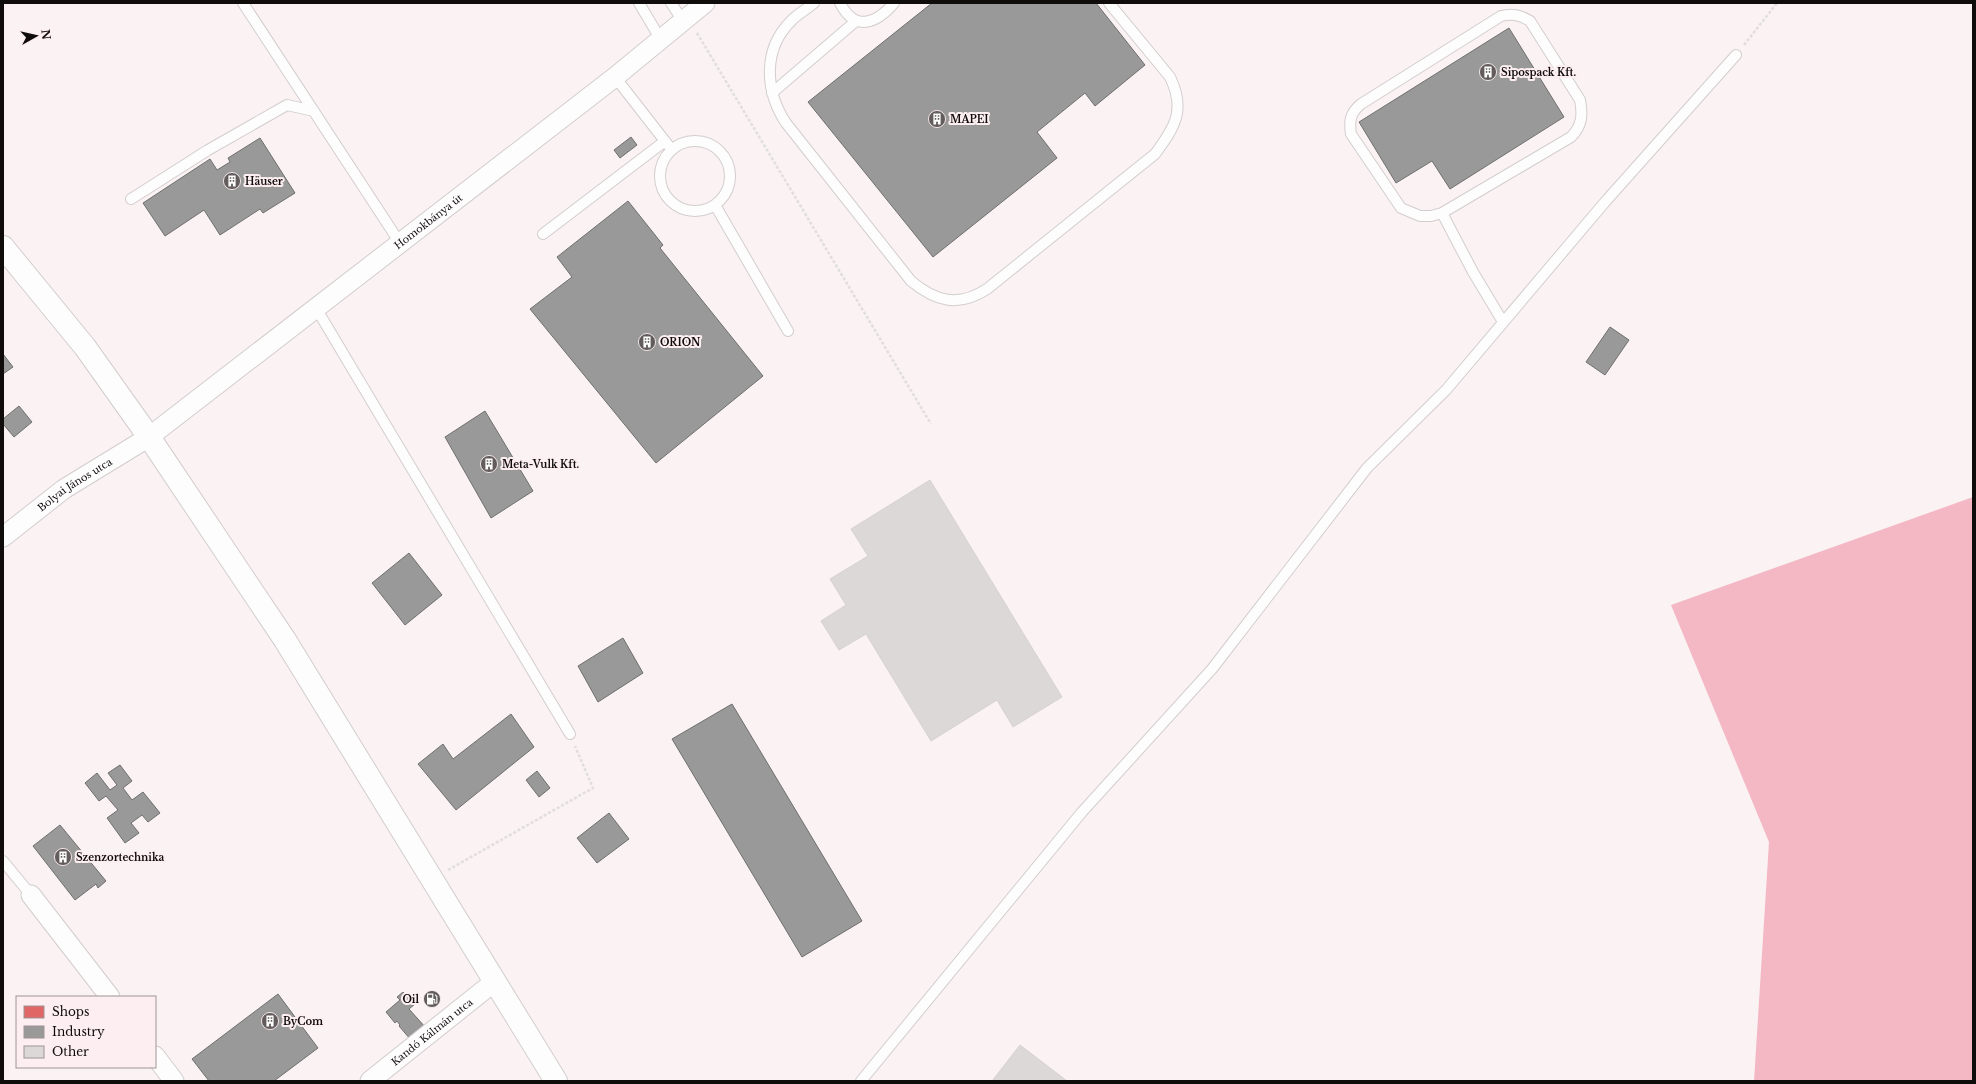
<svg xmlns="http://www.w3.org/2000/svg" width="1976" height="1084" font-family="'Libre Baskerville',serif">
<style>
.forest{fill:#f4b8c5}
.shops{fill:#e06666;stroke:#a24b4b}
.industry{fill:#999;stroke:#706f6f}
.building{fill:#ddd8d8;stroke:#d7d2d2}
.lines{fill:none;stroke-linecap:round;stroke-linejoin:round}
.service-casing{stroke:#d3cdce;stroke-width:12}
.minor-casing{stroke:#d3cdce;stroke-width:21}
.secondary-casing{stroke:#d3cdce;stroke-width:24}
.path{stroke:#e1dedf;stroke-width:2.5;stroke-dasharray:3 2;stroke-linecap:butt}
.service{stroke:#fefdfd;stroke-width:10}
.minor{stroke:#fefdfd;stroke-width:19}
.secondary{stroke:#fefdfd;stroke-width:22}
.labels{text-anchor:middle;stroke-width:4;stroke-linejoin:round;paint-order:stroke}
.poi-label{font-size:10px;font-weight:bold;fill:#100c0c;stroke:#fdeff1;text-anchor:start}
.street-label{font-size:10px;fill:#100c0c;stroke:#fdeff1}
</style>
<rect width="100%" height="100%" fill="#faf2f3"/>
<path class="forest" d="M1973,497v584h-219l15,-239 -98,-237z"/>
<path class="shops" d="M436,993l3,5 -11,7 -3,-6z"/>
<path class="industry" d="M932,3h164l49,62 -50,41 -10,-13 -48,39 20,26 -124,99 -125,-155z
M1509,28l55,89 -114,72 -18,-28 -36,22 -37,-61z
M631,137l6,8 -17,13 -6,-8z
M260,138l35,55 -32,20 -3,-4 -40,26 -16,-25 -39,26 -22,-33 67,-44 7,11 13,-8 -2,-4z
M628,201l35,44 -3,3 103,128 -107,87 -126,-154 42,-32 -15,-20z
M1610,327l19,13 -24,35 -19,-13z
M3,354l10,13 -10,7z
M19,406l13,16 -18,15 -11,-13v-5z
M485,411l48,80 -42,27 -46,-81z
M409,553l33,42 -37,30 -33,-42z
M623,638l20,35 -45,29 -20,-36z
M732,704l130,217 -60,36 -130,-218z
M511,714l23,33 -78,63 -38,-46 25,-20 10,15z
M120,765l12,16 -9,7 9,12 11,-8 17,21 -12,9 -6,-7 -11,8 8,10 -14,10 -18,-25 11,-8 -12,-14 -7,5 -14,-18 12,-10 13,17 7,-5 -9,-12z
M537,771l13,17 -11,9 -13,-17z
M609,813l20,26 -32,24 -20,-25z
M60,825l46,56 -8,7 -2,-4 -21,16 -42,-54z
M403,992l12,12 -6,5 17,19 -15,12 -12,-14 1,-1 -3,-4 -2,2 -9,-11 14,-12 -3,-3z
M278,994l40,54 -44,33h-65l-17,-22z"/>
<path class="building" d="M930,480l132,217 -49,30 -16,-27 -66,41 -65,-107 -27,16 -18,-29 25,-16 -16,-26 38,-23 -17,-27z
M1020,1045l47,36h-75z"/>
<g class="lines">
<g class="service-casing">
<path id="service" d="M243,3l157,240
M639,3l22,37
M671,3l12,18
M814,3c-7,6 -16,11 -22,17 -30,29 -27,71 -6,103l125,158c24,20 47,27 76,8l168,-135c20,-27 31,-44 15,-77l-61,-74
M840,3c15,29 36,21 54,0
M615,77l53,68
M772,93l84,-72
M660 176a35 35 0 1 1 70 0a35 35 0 1 1-70 0Z
M131,199l77,-49 79,-45 27,6
M715,205l73,126
M1442,213l129,-76c11,-11 12,-22 9,-37l-50,-79c-10,-6 -18,-8 -29,-5l-140,88c-11,9 -12,17 -10,30l50,74 19,8h11l11,-3 31,59 30,50
M543,234l122,-93
M316,308l254,426
M3,861l28,34
M861,1081l221,-269 130,-143 155,-201 79,-78 159,-188 131,-147"/>
</g>
<g class="minor-casing">
<g id="minor">
<path id="s1" d="M3,537l61,-48 85,-52 466,-360 90,-74"/>
<path d="M31,895l79,102"/>
<path d="M155,1056l19,25"/>
<path id="s2" d="M370,1081l124,-99"/>
</g>
</g>
<g class="secondary-casing">
<path id="secondary" d="M3,247l82,100 64,90 136,203 271,441"/>
</g>
<path class="path" d="M697,33l234,391
M1744,45l33,-42
M448,870l145,-82 -18,-42"/>
<use href="#service" class="service"/>
<use href="#minor" class="minor"/>
<use href="#secondary" class="secondary"/>
</g>
<defs>
<g id="building-disc" transform="scale(0.9)"><circle r="9.5" fill="#625c5d" stroke="#fdeff1"/><path d="M-4-6H4V6H1V3H-1V6H-4ZM-2.5-4.3h1.7v1.8h-1.7ZM.8-4.3h1.7v1.8H.8ZM-2.5-1h1.7V.8h-1.7ZM.8-1h1.7V.8H.8Z" fill="#fff"/></g>
<g id="fuel-disc" transform="scale(0.9)"><circle r="9.5" fill="#625c5d" stroke="#fdeff1"/><path d="M-5.5-6h7V0h2V4h1.3V-2.5L3-4.5l.8-.8L6-3V5H2.5V1h-1V6h-7ZM-4.2-4.7v3.2H.2V-4.7Z" fill="#fff"/></g>
</defs>
<g fill-rule="evenodd">
<use href="#building-disc" x="1488" y="72"/>
<use href="#building-disc" x="937" y="119"/>
<use href="#building-disc" x="232" y="181"/>
<use href="#building-disc" x="647" y="342"/>
<use href="#building-disc" x="489" y="464"/>
<use href="#building-disc" x="63" y="857"/>
<use href="#fuel-disc" x="432" y="999"/>
<use href="#building-disc" x="270" y="1021"/>
</g>
<g class="labels">
<g class="poi-label">
<text x="1501" y="76">Sipospack Kft.</text>
<text x="950" y="123">MAPEI</text>
<text x="245" y="185">Häuser</text>
<text x="660" y="346">ORION</text>
<text x="502" y="468">Meta-Vulk Kft.</text>
<text x="76" y="861">Szenzortechnika</text>
<text x="419" y="1003" text-anchor="end">Oil</text>
<text x="283" y="1025">ByCom</text>
</g>
<g class="street-label">
<text dy="4" stroke="none"><textPath href="#s1" startOffset="530">Homokbánya út</textPath></text>
<text dy="4" stroke="none"><textPath href="#s1" startOffset="89">Bolyai János utca</textPath></text>
<text dy="4" stroke="none"><textPath href="#s2" startOffset="79">Kandó Kálmán utca</textPath></text>
</g>
</g>
<rect width="1976" height="1084" fill="none" stroke="#100c0c" stroke-width="8"/>
<rect x="16" y="996" width="140" height="72" fill="#fdeff1" stroke="#9e9495"/>
<rect x="24" y="1006" width="20" height="12" fill="#e06666" stroke="#9e9495"/>
<text x="52" y="1016" font-size="12" fill="#100c0c">Shops</text>
<rect x="24" y="1026" width="20" height="12" fill="#999999" stroke="#9e9495"/>
<text x="52" y="1036" font-size="12" fill="#100c0c">Industry</text>
<rect x="24" y="1046" width="20" height="12" fill="#ddd8d8" stroke="#9e9495"/>
<text x="52" y="1056" font-size="12" fill="#100c0c">Other</text>
<g transform="translate(36 36) rotate(82)" stroke="#fdeff1" stroke-width="3" paint-order="stroke">
<path d="M0-3L7 15L0 10L-7 15Z" fill="#100c0c"/>
<text y="-6" font-size="11" font-weight="bold" text-anchor="middle" fill="#100c0c">N</text>
</g>
</svg>
